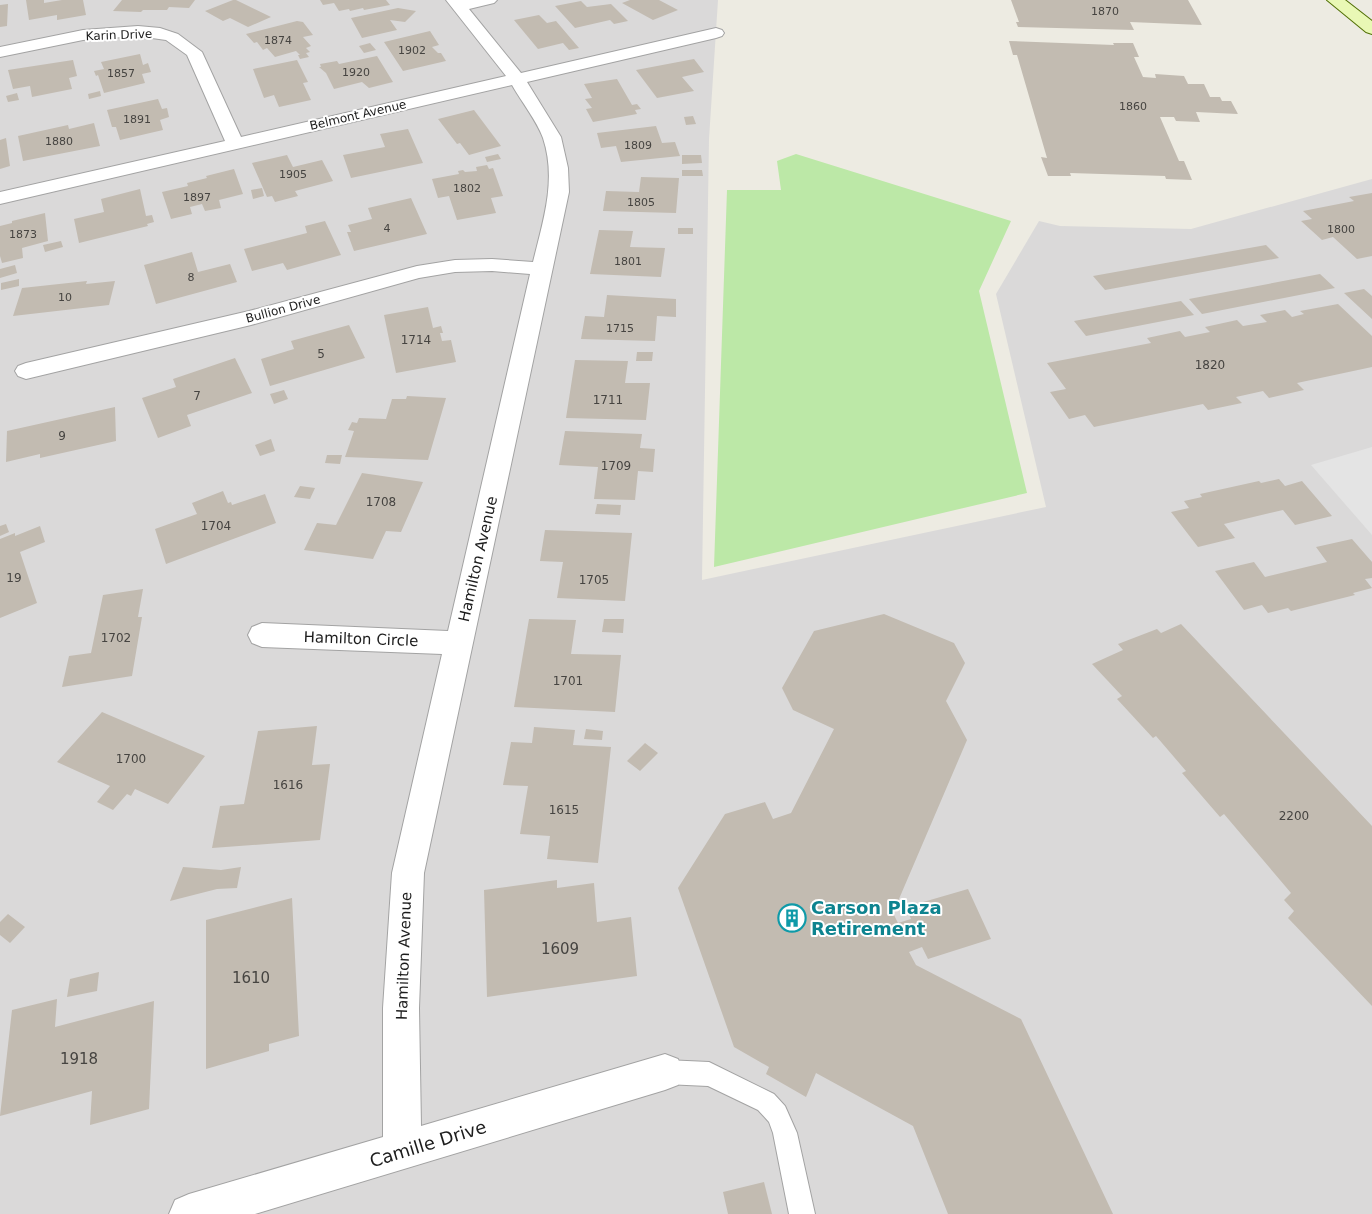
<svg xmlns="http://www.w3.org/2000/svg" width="1372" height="1214" font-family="'DejaVu Sans',sans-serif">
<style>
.residential{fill:#dad9d9}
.grass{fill:#bce8a7}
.parking{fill:#e4e4e4}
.building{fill:#c2bbb1}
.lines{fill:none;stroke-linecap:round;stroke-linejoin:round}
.lane-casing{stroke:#a3a3a3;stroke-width:2}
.street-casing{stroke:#a3a3a3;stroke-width:2}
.secondary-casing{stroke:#527006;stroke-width:2}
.lane{fill:#fff;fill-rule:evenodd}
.street{fill:#fff;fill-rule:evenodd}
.secondary{fill:#e9f8b5;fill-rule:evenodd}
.labels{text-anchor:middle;stroke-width:4;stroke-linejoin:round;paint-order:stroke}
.far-number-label{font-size:11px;fill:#464441}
.far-street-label{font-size:12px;fill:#1c1c1c;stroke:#fff}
.number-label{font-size:12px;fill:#464441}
.street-label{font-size:15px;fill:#1c1c1c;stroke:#fff}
.near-number-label{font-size:15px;fill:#464441}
.near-culture-label{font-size:18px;font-weight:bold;fill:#0d838f;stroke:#fff;text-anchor:start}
.near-street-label{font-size:18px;fill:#1c1c1c;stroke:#fff}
</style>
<rect width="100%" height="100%" fill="#edebe2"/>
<path class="residential" d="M0,0h718l-9,139 -7,441 344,-73 -50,-213 43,-73 21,5 131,3 181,-50v1035h-1372z"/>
<path class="grass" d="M796,154l215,67 -32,70 48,202 -313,74 13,-377h54l-4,-29z"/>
<path class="parking" d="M1372,447v88l-61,-70z"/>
<path class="building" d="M26,0h18v3l18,-3h21l3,15 -29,5v-5l-28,5z
M122,0h73l-6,8 -20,-1 -2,3h-24l-2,2 -28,-1z
M233,0h3l35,17 -23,10 -18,-9 -7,3 -18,-10z
M320,0h66l4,5 -26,5 -1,-2 -13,3 -1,-2 -10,2 -5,-8 -11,2z
M630,0h29l19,10 -25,10 -31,-17z
M1011,0h177l14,25 -72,-3 4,8 -116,-3 -2,-5h3z
M581,1l6,6 24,-3 17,17 -14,3 -4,-4 -35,8 -20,-22z
M8,4l-1,22 -7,1v-22z
M398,8l18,3 -11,11 -15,-2 7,10 -35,8 -11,-20z
M539,15l8,8 9,-2 23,27 -10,2 -6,-7 -25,6 -24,-29z
M297,21l6,1 10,13 -10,2 8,9 -5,2 4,4 -4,1 3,4 -9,2 -2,-4h2l-4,-4 -21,6 -8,-9 -4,2 -6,-8 -3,1 -8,-9z
M430,31l9,14 -7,2 6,6h3l5,8 -43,10 -19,-29z
M1009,41l105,4 -1,-2h20l6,14h-5l9,20 13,1 -1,-4 29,2 4,8h16l6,13h10l2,4h9l7,13 -42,-2 4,10 -24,-1 -2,-4h-14l19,44h5l8,19 -26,-1 -1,-3 -95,-3 1,3h-23l-7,-19 6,1 -30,-103h-4z
M370,43l6,7 -12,3 -5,-7z
M140,54l3,11 5,-2 3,9 -9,2 3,9 -41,10 -6,-18 -2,1 -2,-5 10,-2 -3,-7z
M377,56l16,26 -24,6 -7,-6 -28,7 -8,-16 -7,-6h2l-1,-3 17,-3 2,3z
M694,59l10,13 -22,5 12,14 -37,7 -21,-28z
M73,60l4,16 -8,2 3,11 -40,8 -2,-11 -17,3 -5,-19z
M297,60l11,22 -5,1 8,17 -32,7 -5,-12 -10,3 -11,-29z
M617,79l15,26 5,-1 4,5 -6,1 2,4 -44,8 -7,-13 6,-1 -7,-9 7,-1 -8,-14z
M100,91l1,5 -12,3 -1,-5z
M17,93l2,7 -11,2 -2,-6z
M158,99l4,10 5,-1 2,9 -9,3 3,10 -43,10 -4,-13h-4l-5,-17z
M474,110l27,36 -32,9 -9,-12 -3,1 -19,-25z
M693,116l3,8 -10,1 -2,-8z
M94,123l6,23 -77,15 -5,-25 50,-11 1,4z
M656,126l6,17 13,-1 5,14 -59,6 -5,-16 -15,2 -4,-15z
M408,129l15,34 -72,15 -8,-23 42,-8 -5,-13z
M6,138l4,28 -10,3v-29z
M498,154l3,5 -14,3 -2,-5z
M287,155l6,12 29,-7 11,21 -38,10 3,5 -23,6 -3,-6 -5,1 -15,-34z
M682,155h19l1,8 -20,1z
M487,165l2,4 4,-1 10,28 -12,2 5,15 -39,7 -8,-24 -11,2 -6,-19 27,-5 -1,-3 5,-1 2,2 12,-1 -1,-4z
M234,169l9,25 -24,6 2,8 -16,3 -3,-7 -12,3 2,7 -21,5 -9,-27 26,-6 -1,-3 20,-5 -1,-2z
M682,170h20l1,6h-21z
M641,177l38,1 -3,35 -73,-2 3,-20 33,1z
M262,188l2,8 -11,3 -2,-9z
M140,189l6,27 6,-1 2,7 -7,2 1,2 -69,17 -5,-24 30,-7 -3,-13z
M1372,193v63l-15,3 -24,-22 -11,3 -21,-19 11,-2 -9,-8 51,-10 -5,-4z
M411,198l16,36 -73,17 -7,-19h4l-3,-7 24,-6 -4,-11z
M45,213l3,28 -26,7 1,10 -21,5 -2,-7v-30l12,-3v-2z
M325,221l16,34 -54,15 -4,-7 -31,8 -8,-22 63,-16 -2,-7z
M678,228h15v6h-15z
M599,230l34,1 -3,16 35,1 -4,29 -71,-3z
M61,241l2,6 -18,5 -2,-7z
M1266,245l13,13 -174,32 -12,-14z
M192,252l6,20 32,-8 7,18 -81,22 -12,-39z
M15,265l2,8 -17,5v-9z
M1320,274l15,14 -133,26 -13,-15z
M19,279v7l-18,4v-7z
M87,281l-1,3 29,-3 -6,24 -96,11 9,-28z
M1364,289l8,7v23l-28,-26z
M607,295l69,4v18l-19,-1 -2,25 -74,-2 4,-23 19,1z
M1181,301l13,14 -108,21 -12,-15z
M1338,304l34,32v31l-75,16 7,7 -35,8 -6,-7 -27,6 6,6 -34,7 -5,-6 -109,23 -9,-12 -16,4 -19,-27 16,-3 -19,-26 104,-20 -4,-5 33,-7 5,6 25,-5 -5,-5 32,-7 6,6 24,-4 -7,-7 25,-5 7,7 12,-3 -4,-3z
M428,307l5,21 8,-2 2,7h-3l2,8 9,-1 5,22 -60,11 -12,-58z
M349,325l16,33 -95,28 -9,-27 33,-10 -3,-8z
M637,352h16l-1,9h-16z
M235,358l17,35 -65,22 4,11 -33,12 -16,-40 34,-11 -3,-8z
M575,360l53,1 -3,22h25l-4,37 -80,-2z
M284,390l4,9 -14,5 -4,-10z
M407,396l39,2 -18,62 -83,-3 9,-26 -6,-1 4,-8 5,1 2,-5 27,1 6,-20h14z
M115,407l1,34 -76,17v-4l-34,8 1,-31z
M565,431l77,3 -2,14 15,1 -2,23 -15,-1 -3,29 -41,-1 4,-32 -39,-2z
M271,439l4,12 -15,5 -5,-11z
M327,455h15l-2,9 -15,-1z
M362,473l61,9 -22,50 -15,-1 -13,28 -69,-9 13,-27 19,2z
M1279,479l6,7 17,-5 30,35 -37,9 -12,-15 -59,14 11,14 -37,9 -27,-35 18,-4 -5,-7 18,-4 -2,-3 59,-13 2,2z
M300,486l15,2 -5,11 -16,-2z
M223,491l5,12 3,-1 1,3 33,-11 11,29 -110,41 -11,-35 42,-15 -5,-11z
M597,504l24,1 -1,10 -25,-1z
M6,524l3,8 -9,4v-10z
M40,526l5,16 -25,10 17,51 -37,15v-79l15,-6v3z
M545,530l87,3 -7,68 -68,-3 6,-36 -23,-1z
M1352,539l20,23v16l-7,1 7,9 -19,5 2,2 -64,16 -3,-3 -20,5 -6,-8 -18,5 -29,-39 39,-9 11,15 62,-15 -11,-15z
M143,589l-5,28h4l-10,59 -70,11 7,-31 22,-3 12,-58z
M884,614l70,29 11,20 -19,38 21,39 -74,173 5,10 13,-4 -5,-12 62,-18 23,50 -63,20 -6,-12 -13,5 7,13 105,54 92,195h-165l-35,-88 -97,-53 -10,24 -40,-23 3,-7 -35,-20 -56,-159 47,-74 40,-12 8,17 18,-6 43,-84 -41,-19 -11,-22 32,-57z
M529,619l47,1 -5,34 50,1 -6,57 -101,-5z
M604,619h20l-1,14 -21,-1z
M1181,624l191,202v180l-84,-88 6,-7 -10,-11 7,-7 -67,-79 -4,3 -38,-44 4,-2 -30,-35 -3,2 -36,-39 5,-3 -30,-32 31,-14 -5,-6 39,-15 4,4z
M102,712l103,44 -37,48 -33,-15 -4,7 -4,-2 -14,16 -16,-8 13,-16 -53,-24z
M317,726l-5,39 18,-1 -10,76 -108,8 8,-42 24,-2 14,-73z
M534,727l41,3 -2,15 38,2 -13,116 -51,-4 3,-23 -30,-2 8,-48 -25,-1 8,-43 21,1z
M586,729l17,2 -1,9 -18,-1z
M645,743l13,10 -18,18 -13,-10z
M183,867l38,3 20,-3 -4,21 -20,1 -47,12z
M557,880v8l37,-5 3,39 34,-5 6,59 -150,21 -3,-107z
M292,898l7,138 -30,8v7l-63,18v-149z
M8,914l17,13 -15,16 -10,-8v-13z
M99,972l-2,19 -30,6 3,-18z
M57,999l-2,28 99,-26 -5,108 -59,16 2,-34 -92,25 12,-106z
M764,1182l8,32h-44l-5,-22z"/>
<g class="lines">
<g class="lane-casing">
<path id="lane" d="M665,1060l44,2 65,32 11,12 12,27 18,81h-26l-16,-81 -4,-11 -11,-12 -50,-24 -43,-2 -8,-4 -4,-8 4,-8z"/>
</g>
<g class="street-casing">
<path id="street" d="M446,0h51l-3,3 -25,6 52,64 195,-45 6,2 2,3 -2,3 -6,2 -189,44 34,55 7,31 1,24 -145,681 -5,135 2,118 244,-72 13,5 5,13 -5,13 -13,5 -410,124h-86l6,-14 14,-6 194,-57v-129l9,-135 50,-219 -180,-7 -10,-4 -4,-8 4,-8 10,-4 186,8 82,-357 -38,-3 -37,1 -36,6 -168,47 -225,54 -8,-3 -3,-5 3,-5 8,-3 223,-52 168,-45 38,-6 37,-1 41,3c10,-41 24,-82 10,-124 -6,-17 -22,-37 -31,-53l-512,119v-12l225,-51 -38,-86 -21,-15 -28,-4 -55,4 -83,17v-10l83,-17 55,-4 22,2 18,6 24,18 39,85 265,-61z"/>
</g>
<g class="secondary-casing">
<path id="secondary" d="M1327,0h18l27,21v13l-6,-2z"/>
</g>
<use href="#lane" class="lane"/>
<use href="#street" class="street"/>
<use href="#secondary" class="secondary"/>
</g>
<defs>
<g id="building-ring" transform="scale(1.4375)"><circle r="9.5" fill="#fff" stroke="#0f9aa8" stroke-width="1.5"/><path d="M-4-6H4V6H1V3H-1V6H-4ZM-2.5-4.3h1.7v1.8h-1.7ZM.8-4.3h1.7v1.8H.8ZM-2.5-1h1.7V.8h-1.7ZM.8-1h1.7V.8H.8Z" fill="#0f9aa8"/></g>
</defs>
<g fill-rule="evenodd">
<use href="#building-ring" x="792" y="918"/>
</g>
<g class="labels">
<g class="far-number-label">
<text x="1105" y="15">1870</text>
<text x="278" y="44">1874</text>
<text x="412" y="54">1902</text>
<text x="356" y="76">1920</text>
<text x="121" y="77">1857</text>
<text x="1133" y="110">1860</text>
<text x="137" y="123">1891</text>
<text x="59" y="145">1880</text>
<text x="638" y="149">1809</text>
<text x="293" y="178">1905</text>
<text x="467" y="192">1802</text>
<text x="197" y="201">1897</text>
<text x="641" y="206">1805</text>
<text x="387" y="232">4</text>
<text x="1341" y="233">1800</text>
<text x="23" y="238">1873</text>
<text x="628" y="265">1801</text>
<text x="191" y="281">8</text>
<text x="65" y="301">10</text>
<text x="620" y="332">1715</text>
</g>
<g class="far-street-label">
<text transform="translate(119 35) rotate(-2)" y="4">Karin Drive</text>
<text transform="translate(358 115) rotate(-13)" y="4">Belmont Avenue</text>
<text transform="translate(283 309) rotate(-15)" y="4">Bullion Drive</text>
</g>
<g class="number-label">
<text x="416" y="344">1714</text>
<text x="321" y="358">5</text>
<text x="1210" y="369">1820</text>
<text x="197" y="400">7</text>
<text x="608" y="404">1711</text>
<text x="62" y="440">9</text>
<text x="616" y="470">1709</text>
<text x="381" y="506">1708</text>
<text x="216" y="530">1704</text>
<text x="14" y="582">19</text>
<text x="594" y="584">1705</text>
<text x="116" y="642">1702</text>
<text x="568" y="685">1701</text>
<text x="131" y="763">1700</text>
<text x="288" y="789">1616</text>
<text x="564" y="814">1615</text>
<text x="1294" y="820">2200</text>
</g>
<g class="street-label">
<text transform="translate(478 559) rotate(-77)" y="5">Hamilton Avenue</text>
<text transform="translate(361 639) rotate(2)" y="5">Hamilton Circle</text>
<text transform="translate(404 956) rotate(-88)" y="5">Hamilton Avenue</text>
</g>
<g class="near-number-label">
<text x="560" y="954">1609</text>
<text x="251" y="983">1610</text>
<text x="79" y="1064">1918</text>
</g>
<g class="near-culture-label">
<text x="811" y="914">Carson Plaza<tspan x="811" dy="21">Retirement</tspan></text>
</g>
<g class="near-street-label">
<text transform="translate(428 1144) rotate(-17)" y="6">Camille Drive</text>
</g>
</g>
</svg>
